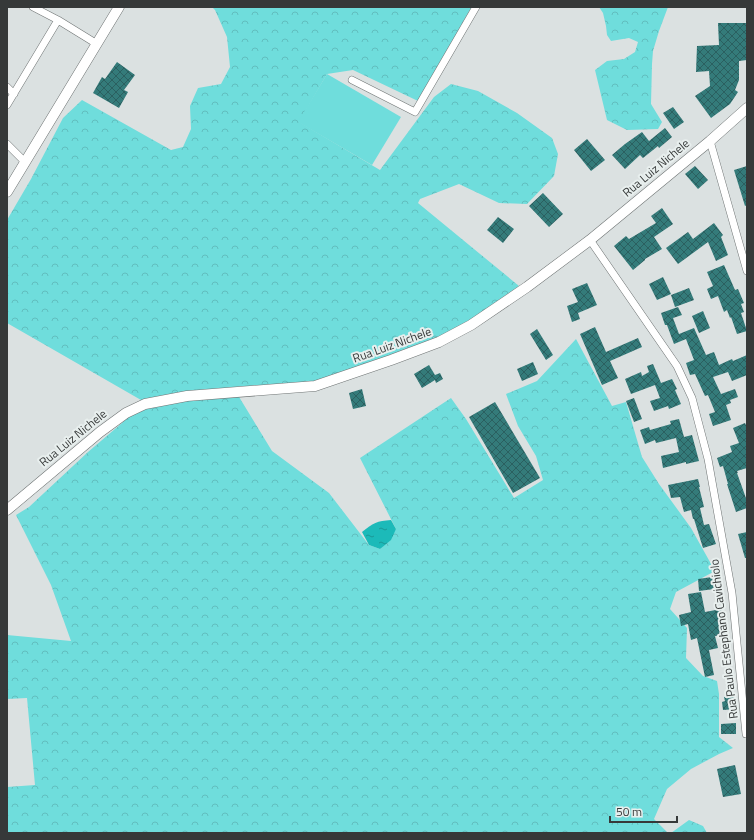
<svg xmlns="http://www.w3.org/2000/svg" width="754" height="840" font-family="'Titillium Web',sans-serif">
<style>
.forest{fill:url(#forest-crowns)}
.pitch{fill:#6fdddc}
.water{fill:url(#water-ripples)}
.building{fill:url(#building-cross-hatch)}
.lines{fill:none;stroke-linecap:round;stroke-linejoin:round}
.street-casing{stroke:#6f7474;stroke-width:8}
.secondary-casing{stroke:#6f7474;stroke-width:11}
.street{stroke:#fff;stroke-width:7}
.secondary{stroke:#fff;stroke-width:10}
.labels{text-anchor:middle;stroke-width:4;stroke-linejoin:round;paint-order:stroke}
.street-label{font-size:12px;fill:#363939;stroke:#e8efee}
</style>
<defs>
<pattern id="forest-crowns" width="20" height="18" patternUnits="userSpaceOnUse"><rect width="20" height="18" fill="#6fdddc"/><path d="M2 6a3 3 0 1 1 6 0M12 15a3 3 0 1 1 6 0" fill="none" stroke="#61bebe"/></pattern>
<pattern id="water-ripples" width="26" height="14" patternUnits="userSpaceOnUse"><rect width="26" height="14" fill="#1cbab9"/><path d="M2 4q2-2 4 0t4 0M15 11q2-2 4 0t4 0" fill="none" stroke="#1a9897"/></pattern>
<pattern id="building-cross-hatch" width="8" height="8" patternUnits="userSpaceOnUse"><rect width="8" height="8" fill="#347b7a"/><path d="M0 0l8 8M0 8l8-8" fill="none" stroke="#2b6060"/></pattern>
</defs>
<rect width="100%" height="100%" fill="#dbe1e1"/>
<path class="forest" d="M212,7h256l3,1 -53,93 -65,-31 -26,4 -28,48 81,48 54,-73 17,-13 27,7 39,22 35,25 6,16 -4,22 -27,28 -28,-1 -40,-19 -39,15 -2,4 101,83 -46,32 -37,21 -102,37 -24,6 -77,5 39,64 57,42 40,52 11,4 16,-20 -36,-71 91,-60 15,21 48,79 29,-18 -7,-24 -18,-30 -12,-32 31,-13 39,-42 36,67 14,-4 16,55 17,27 32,44 24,43 -39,21 -6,17 17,19 -1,30 17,18 14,5 2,13v43l14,11 -14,6 -28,15 -24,20 -13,30 14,14h-661v-46l28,-2 -8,-87 -20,1v-64l64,6 -20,-56 -35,-70 13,-8 59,-55 34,-29 19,-23 -134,-77v-103l24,-41 32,-61 19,-18 89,50 12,-3 8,-18 -1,-23 8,-18 23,-4 9,-17 -3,-30 -12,-27z
M599,7h69l-9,24 -6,20 -1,13 -1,40 11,18 -4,7 -31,1 -20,-10 -12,-50 12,-9 17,-2 11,-7 3,-10 -9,-4 -18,3 -4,-6 -1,-9 -3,-13z
M689,820l14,6 4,7h-36z"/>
<path class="pitch" d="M327,74l74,43 -29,48 -74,-43z"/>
<path class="water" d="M391,520l5,9 -5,11 -11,9 -11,-4 -7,-13c11,-9 15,-11 29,-12z"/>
<path class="building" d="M718,23h29v37l-8,1v19l-4,10 3,2 -8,12 -19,14 -16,-22 15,-10 -1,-15 -13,1 1,-26 22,-1z
M117,62l18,13 -11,15 4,2 -9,16 -26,-15 9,-16 3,2z
M673,107l11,15 -10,7 -11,-16z
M665,128l7,9 -13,11 -1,-2 -15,12 -3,-3 -15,14 -13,-14 13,-11 17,-12 7,9z
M587,139l18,21 -14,11 -17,-21z
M695,166l13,14 -10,9 -13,-15z
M747,166v39l-2,1 -11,-36z
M543,193l20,21 -14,13 -20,-21z
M662,208l11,16 -19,13 8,12 -17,10v1l-12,10 -19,-24 12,-10 3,3 27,-16 -5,-7z
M498,217l16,12 -11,14 -16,-13z
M714,223l9,12 -2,2 7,18 -12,6 -8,-19 -30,22 -12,-16 22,-16 5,7z
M724,265l11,25 3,-1 6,14 -3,1 3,8 -3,1 6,18 -10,3 -6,-17 -1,1 -3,-8 -3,2 -6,-16 -7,3 -4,-10 6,-3 -6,-14z
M663,277l8,17 -14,6 -8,-16z
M587,283l10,22 -19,8 2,6 -8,3 -5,-16 11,-4 -6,-13z
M689,288l5,12 -19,7 -4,-12z
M678,307l4,8 -9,3 6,16 15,-6 12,27 8,-3 5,13 13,-6 1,2 14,-6v20l-15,6 -4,-9 -15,5 8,17 14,-5 3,8 -8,3 1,3 -5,2 5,15 -18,6 -4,-12 6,-2 -7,-17 -3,1 -10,-22 -5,1 -4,-12 8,-3 -8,-21 -12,5 -7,-19h-2l-4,-12z
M703,311l7,17 -11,5 -7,-17z
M595,327l11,25 32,-14 4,9 -32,14 8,17 -16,7 -22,-51z
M537,329l16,26 -7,5 -16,-26z
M533,362l5,12 -16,7 -5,-12z
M653,364l8,19 11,-4 5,10 -2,1 6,14 -12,5 -1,-3 -14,5 -4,-10 10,-3 -5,-13 -24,9 -6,-15 16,-7 1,4 7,-4 -2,-6z
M429,365l6,10 5,-2 3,6 -7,4 -1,-3 -13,8 -8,-14z
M362,389l4,17 -13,3 -4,-16z
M634,398l8,21 -8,3 -8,-21z
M495,402l45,76 -27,15 -44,-76z
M679,419l5,18 8,-2 7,26 -13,3v-2l-23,6 -2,-12 18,-4 -3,-14 -20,5 -1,-3 -10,4 -5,-14 9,-3 1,3 21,-6 -1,-3z
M745,423l2,4v41l-10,3 1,2h-1l10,28v7l-11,4 -9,-28h1l-5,-18 -3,1 -3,-9 15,-6 -2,-6 9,-3 -6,-15z
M698,479l2,8h-1l5,20 -4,1 4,17 5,-1 7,20 -13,4 -9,-29h-1l-2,-9 -7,2 -4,-15 -9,1 -3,-13z
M747,532v26h-2l-7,-24z
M712,577l2,12 -15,2 -1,-12z
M701,592l4,20 16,-3 4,25 -10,2 3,12 -9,2 5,25 -9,2 -8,-39 -6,2 -3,-16 -7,2 -2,-11 12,-3 -3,-18z
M735,696l1,13 -13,1 -1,-8 3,-1 -1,-4z
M736,723v11h-15v-10z
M735,765l6,29 -18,3 -6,-28z"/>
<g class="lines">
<g class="street-casing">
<path id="street" d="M33,7l25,13 39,24
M352,80l63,32 61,-105
M7,87l7,7
M7,105l51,-85
M710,141l37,130
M7,144l18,18
M590,240l87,126 15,32 16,61 24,134 14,141"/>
</g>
<g class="secondary-casing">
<path id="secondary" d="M7,192l112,-185
M7,510l93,-78 26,-19 19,-9 42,-8 128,-10 76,-26 48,-18 32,-17 56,-38 63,-47 120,-99 37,-33"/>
</g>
<use href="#street" class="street"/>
<use href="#secondary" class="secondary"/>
</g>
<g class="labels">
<g class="street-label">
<text transform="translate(656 168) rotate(-40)" y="4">Rua Luiz Nichele</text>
<text transform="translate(392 345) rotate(-20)" y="4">Rua Luiz Nichele</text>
<text transform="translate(73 438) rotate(-39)" y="4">Rua Luiz Nichele</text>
<text transform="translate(724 639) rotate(-97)" y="4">Rua Paulo Estephano Cavichiolo</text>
</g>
</g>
<rect width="754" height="840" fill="none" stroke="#363939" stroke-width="16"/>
<path d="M610 816v6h67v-6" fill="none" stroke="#363939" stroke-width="2"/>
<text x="616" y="816" font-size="12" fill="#363939" stroke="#e8efee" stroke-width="3" paint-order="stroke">50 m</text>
</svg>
